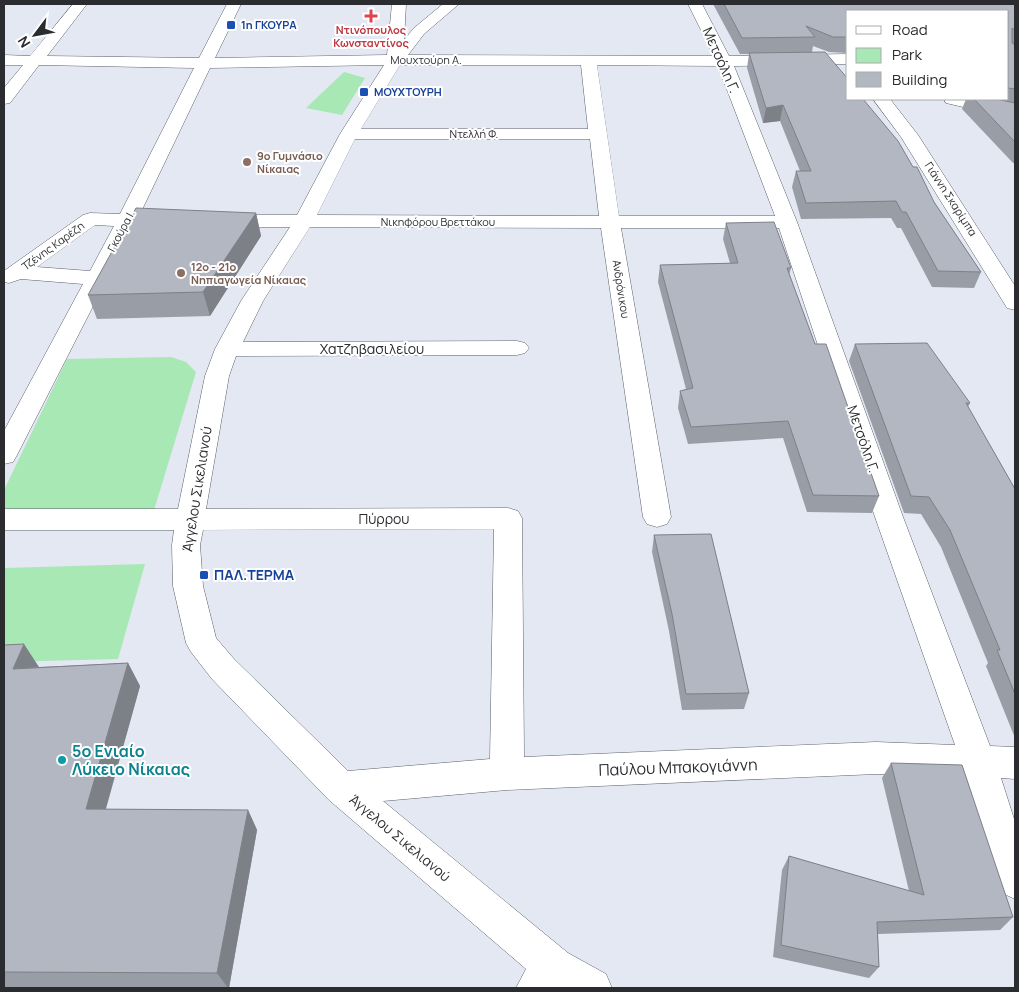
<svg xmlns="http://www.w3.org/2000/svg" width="1019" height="992" font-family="Manrope,sans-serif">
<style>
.green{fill:#a7e8b5}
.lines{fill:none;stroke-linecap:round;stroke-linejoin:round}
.minor-casing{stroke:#5b6069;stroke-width:1}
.minor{fill:#fff;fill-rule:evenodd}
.wall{fill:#999da6}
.shaded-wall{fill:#7d8087}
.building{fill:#b2b7c1;stroke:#7d8087}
.health-dot{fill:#e0444e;stroke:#fff;stroke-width:2}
.transit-dot{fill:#1a4fb4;stroke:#fff;stroke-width:2}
.education-dot{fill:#8d6e63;stroke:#fff;stroke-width:2}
.culture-dot{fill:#0f9aa8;stroke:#fff;stroke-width:2}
.labels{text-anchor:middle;stroke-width:4;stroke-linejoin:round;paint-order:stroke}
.far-transit-label{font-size:11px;font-weight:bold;fill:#164399;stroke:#fff;text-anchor:start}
.far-health-label{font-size:11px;font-weight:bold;fill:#be3a42;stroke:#fff}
.far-street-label{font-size:11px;fill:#2a2c30;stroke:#fff}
.far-education-label{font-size:11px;font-weight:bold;fill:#785e54;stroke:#fff;text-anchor:start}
.street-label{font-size:14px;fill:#2a2c30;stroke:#fff}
.transit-label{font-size:14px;font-weight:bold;fill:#164399;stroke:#fff;text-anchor:start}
.near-culture-label{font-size:16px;font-weight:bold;fill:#0d838f;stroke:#fff;text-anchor:start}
.near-street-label{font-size:16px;fill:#2a2c30;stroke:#fff}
</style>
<rect width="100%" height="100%" fill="#e3e8f3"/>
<path class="green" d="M344,72l21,6 -23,37 -36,-7z
M171,357l15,5 10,10 -45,148 -147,-7v-23l63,-131z
M145,564l-27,95 -114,3v-94z"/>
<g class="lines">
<g class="minor-casing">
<path id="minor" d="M73,4h14l-40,52 152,2 28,-54h14l-26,54 172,-3 5,-51h14l-2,36 10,-12 29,-24h16l-35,30 -16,21 306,1 -26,-52h14l27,52 119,-2v10l-114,2 63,156 106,295 87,229 25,1v32l-14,-1 14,44v77l-13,-6 -6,-13 -30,-103 -90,-3 -369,16 -124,11 185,152 38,21 6,14h-96l10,-19 -197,-169 -117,-121 -21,-27 -5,-9 -13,-57 -1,-41 2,-15h-170v-21h174l27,-133 10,-27 26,-48 49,-74h-69l-7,-2 -3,-4 3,-4 7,-2h76l43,-81 44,-69 -174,3 -70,146 33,3 3,4 -3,4 -7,2 -32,-1 -117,229 -4,7 -9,2v-33l79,-147 -62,-5 -12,4 -5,-1v-11l79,-56 7,-2 30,1 74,-146 -155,-3 -29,38 -6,1v-16l19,-23h-19v-10l26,1zM400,65h181l7,64h-227zM597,65l121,1 57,150h-156zM355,139h235l9,77 -282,-1zM95,225l19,1 -24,45 -53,-4zM310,227l291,1 42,289 4,7 10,3 10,-3 4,-7 -50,-289h158l96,289 80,228 -79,-3 -352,15 -2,-239 -4,-7 -10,-3 -302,1 23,-133 7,-20 281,-1 8,-2 4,-5 -4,-5 -8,-2 -274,1 20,-41zM494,529l-4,230 -142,12 -114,-112 -18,-21 -13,-52 -3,-41 3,-15z
M873,99h17l28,36 97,151v24l-8,-2 -3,-5 -103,-166z
M944,99h28l43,10v10l-69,-16z"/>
</g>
<use href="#minor" class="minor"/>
</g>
<path class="wall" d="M713,4h302v159h-2l-51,-54 4,-10h42v-88h-160v42l-19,-1 -16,-6 -1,6 122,150 47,70 -7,16 -42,-1 -31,-59h-4l-6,-10 -90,1 -9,-32 4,-16h4l-20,-50 -17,2 -16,-55 2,-14h-9z
M256,213l5,23 -51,80 -113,3 -9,-24z
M726,223l65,45 -2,7 26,69 64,152 -7,17 -65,-1 -24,-74 -95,6 -10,-36 2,-17 6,-2 -28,-107 2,-17 70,-2 -7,-24z
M855,344l115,59 -2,4 47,82v249l-29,-72 2,-3 -47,-116 -20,-33 -17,-1 -55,-152z
M654,535l95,158 -5,16 -62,1 -13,-79 -17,-79z
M4,645l35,22 89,-4 12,23 -34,123 142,1 9,20 -28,158h-225z
M891,763l122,154 -13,13 -122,4 1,33 -10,11 -96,-21 9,-87 7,-14 120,35 -27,-113z"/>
<path class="shaded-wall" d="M783,105l-3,16 -17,2 3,-15z
M256,213l5,23 -51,80 -7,-24z
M24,644l15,23 -26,2z
M128,663l12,23 -40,143 -14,-20z
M248,810l9,20 -28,158h-1l-11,-15z"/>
<path class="building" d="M724,4h291v26l-3,-2v15l3,2v44l-7,-1v-77h-160v26h-15l-27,-11 9,11 -73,1z
M825,52l23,27v20h15l35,42 15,26h4l17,35 47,70 -43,-1 -32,-59h-4l-6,-11 -90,2 -10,-32h15l-28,-66 -17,3 -17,-55z
M974,99h22l19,4v39z
M136,208l120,5 -53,79 -115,3z
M774,222l17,46h-4l28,76h11l53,152 -66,-1 -25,-74 -97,6 -11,-36 13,-3 -33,-123 78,-2 -12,-40z
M927,343l43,60h-4l49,86v205l-18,-44h3l-50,-120 -21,-33 -18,-1 -56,-152z
M711,534l38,159 -63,1 -14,-80 -18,-79z
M24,644l-11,25 115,-6 -42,146 162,1 -31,163 -213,-1v-327z
M891,763l71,2 51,152 -136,5 2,45 -98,-22 8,-89 135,39z"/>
<path class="health-dot" d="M368.5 8.5h5v5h5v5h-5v5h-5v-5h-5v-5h5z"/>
<g class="transit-dot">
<rect x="226" y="20" width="10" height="10" rx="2.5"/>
<rect x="359" y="87" width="10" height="10" rx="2.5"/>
<rect x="199" y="570" width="10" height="10" rx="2.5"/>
</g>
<g class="education-dot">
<circle cx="247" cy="162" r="5"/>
<circle cx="181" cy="273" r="5"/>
</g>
<circle class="culture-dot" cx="62" cy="760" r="5"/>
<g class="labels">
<g class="far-transit-label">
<text x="241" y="29">1η ΓΚΟΥΡΑ</text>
<text x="374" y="96">ΜΟΥΧΤΟΥΡΗ</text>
</g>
<g class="far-health-label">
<text x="371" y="34">Ντινόπουλος<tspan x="371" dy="13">Κωνσταντίνος</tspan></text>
</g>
<g class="far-street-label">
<text x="426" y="64">Μουχτούρη Α.</text>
<text x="474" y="138">Ντελλή Φ.</text>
<text transform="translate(951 199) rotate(57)" y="4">Γιάννη Σκαρίμπα</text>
<text x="438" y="226">Νικηφόρου Βρεττάκου</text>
<text transform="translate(121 231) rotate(-62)" y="4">Γκούρα Ι.</text>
<text transform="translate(53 246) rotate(-36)" y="4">Τζένης Καρέζη</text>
<text transform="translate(621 289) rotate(81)" y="4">Ανδρόνικου</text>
</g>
<g class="far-education-label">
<text x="257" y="160">9ο Γυμνάσιο<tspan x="257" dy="13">Νίκαιας</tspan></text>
<text x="191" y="271">12ο - 21ο<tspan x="191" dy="13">Νηπιαγωγεία Νίκαιας</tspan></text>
</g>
<g class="street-label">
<text transform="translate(721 60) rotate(66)" y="5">Μετσόλη Γ.</text>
<text x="372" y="354">Χατζηβασιλείου</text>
<text transform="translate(863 439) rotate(71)" y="5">Μετσόλη Γ.</text>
<text transform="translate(197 489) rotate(-81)" y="5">Άγγελου Σικελιανού</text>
<text x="384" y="524">Πύρρου</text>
<text transform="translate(400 838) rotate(40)" y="5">Άγγελου Σικελιανού</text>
</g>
<g class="transit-label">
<text x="214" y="580">ΠΑΛ.ΤΕΡΜΑ</text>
</g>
<g class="near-culture-label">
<text x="72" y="757">5ο Ενιαίο<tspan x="72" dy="18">Λύκειο Νίκαιας</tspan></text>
</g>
<g class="near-street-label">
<text transform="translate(678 767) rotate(-2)" y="6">Παύλου Μπακογιάννη</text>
</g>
</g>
<rect width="1019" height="992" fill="none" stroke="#2a2c30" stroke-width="10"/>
<rect x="846" y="10" width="162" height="90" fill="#ffffff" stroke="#aaabac"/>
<rect x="856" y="26" width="25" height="8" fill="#ffffff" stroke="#aaabac"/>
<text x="892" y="35" font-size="15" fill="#2a2c30">Road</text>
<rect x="856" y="48" width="25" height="15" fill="#a7e8b5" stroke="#aaabac"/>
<text x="892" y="60" font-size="15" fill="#2a2c30">Park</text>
<rect x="856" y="72" width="25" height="15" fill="#b2b7c1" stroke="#aaabac"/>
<text x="892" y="85" font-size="15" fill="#2a2c30">Building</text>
<g transform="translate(35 35) rotate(238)" stroke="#ffffff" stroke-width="4" paint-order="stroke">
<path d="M0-4L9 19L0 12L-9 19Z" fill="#2a2c30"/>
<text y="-8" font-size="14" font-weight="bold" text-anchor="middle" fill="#2a2c30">N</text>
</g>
</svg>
